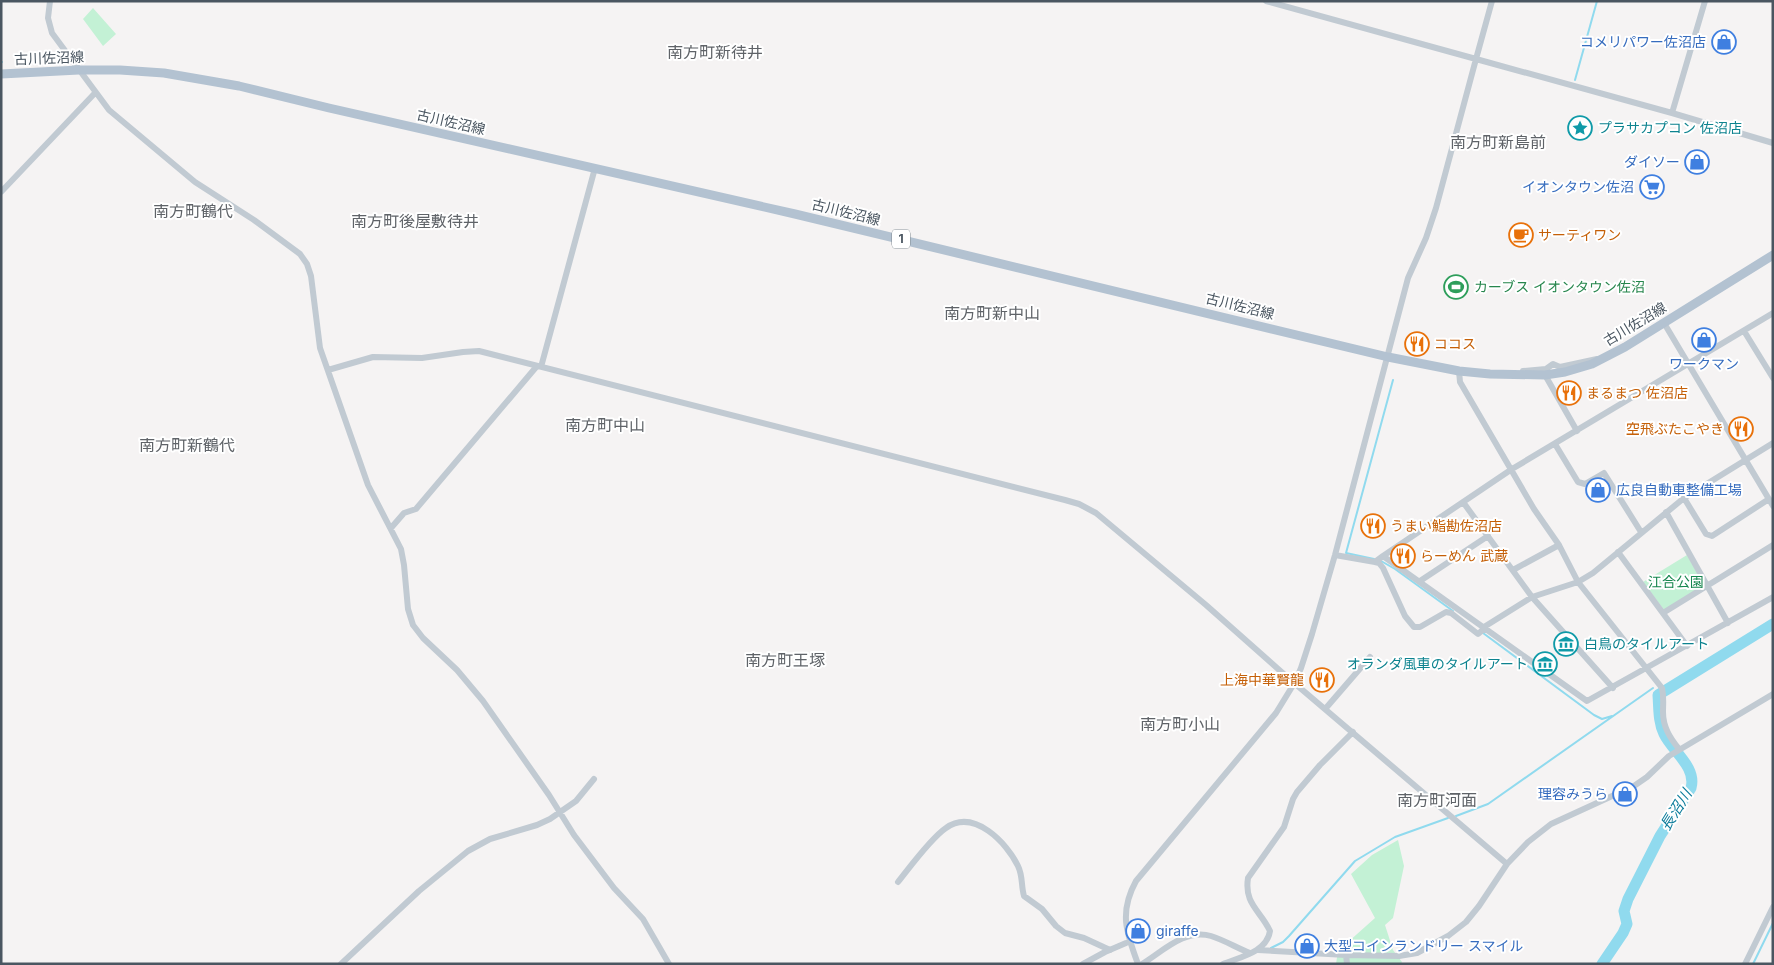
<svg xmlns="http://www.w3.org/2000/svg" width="1774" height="965" font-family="Inter,'Noto Sans JP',sans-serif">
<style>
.green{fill:#c3f1d5}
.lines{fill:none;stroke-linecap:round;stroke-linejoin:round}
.stream{stroke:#90daee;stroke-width:2}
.river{stroke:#90daee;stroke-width:11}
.minor{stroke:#c1cad2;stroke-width:6}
.major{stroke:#b3c2d1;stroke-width:9}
.labels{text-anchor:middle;stroke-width:4;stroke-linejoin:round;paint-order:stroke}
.shield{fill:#fff;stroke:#808990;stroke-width:1}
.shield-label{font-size:12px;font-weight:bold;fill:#4a5661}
.shop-label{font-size:14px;fill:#366cbe;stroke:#fff;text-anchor:end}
.street-label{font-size:14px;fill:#4a5661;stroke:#fff}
.culture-label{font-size:14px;fill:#0d838f;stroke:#fff;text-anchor:start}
.food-label{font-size:14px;fill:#c56008;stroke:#fff;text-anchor:start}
.leisure-label{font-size:14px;fill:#27864d;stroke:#fff;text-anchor:start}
.park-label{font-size:14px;fill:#17864f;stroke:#fff}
.water-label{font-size:15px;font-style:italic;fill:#0c7c9b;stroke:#fff}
.quarter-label{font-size:16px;fill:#5f6368;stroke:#fff}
</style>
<rect width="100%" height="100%" fill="#f5f3f3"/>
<path class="green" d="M93,8l23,26 -13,12 -20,-27z
M1687,555l17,30 -40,25 -21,-28z
M1398,840l6,26 -11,52 -8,7 8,25 9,12 -1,2h-65l2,-13 37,-33 -24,-44 21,-19z"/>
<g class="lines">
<path class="stream" d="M1,62h1
M1575,80l22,-79
M1374,559l-28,-6 47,-173
M1381,561l14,8 58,42
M1483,633l111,82 8,4 10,-3
M1456,816l32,-12 165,-116
M1271,948l12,-6 6,-6 66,-75 40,-24 53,-19
M1753,964l20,-41"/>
<path class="river" d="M1602,964l21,-31 4,-9 -3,-13 4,-12 32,-63 31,-48c6,-21 -19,-37 -27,-54 -6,-13 -5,-26 -6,-39l115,-71"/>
<path class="minor" d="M50,1l-2,17 4,15 57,77 86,72 59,38 46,34 7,10 4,12 9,72 48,137 33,64 3,16 4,44 5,16 10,13 34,32 26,31 66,94 25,40 40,53 29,31 26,45
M1266,1l210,58 16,-58
M1672,113l33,-112
M1,192l94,-99
M1664,323l109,183
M1744,331l29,47
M541,367l54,-199
M328,370l45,-13 49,1 41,-6 16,-1 586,149 14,4 17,9 110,92 80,71 221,188 -28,42 -13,16 -18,14 -31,17 -18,3 -53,-1 -88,-5
M1459,371l1,11 74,127 25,36 19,37 84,106c2,9 1,16 1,24 0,15 7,26 16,37
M1523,371l23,-2 7,-5 7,3 37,-8
M1545,375l32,56
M1555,444l23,38 7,2 19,-11 37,59
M1684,498l22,36 6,2 57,-37
M1463,502l69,95 81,91
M1666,512l62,111
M391,528l13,-15 12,-4 121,-143
M1618,552l69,94
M1335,555l40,7 8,-6 204,145 186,-104
M1383,556l129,-87 261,-156
M1375,562l4,1 4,5 22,48 9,11h6l26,-15 5,1 27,21 7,-6
M1513,570l46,-25
M1420,581l68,-45
M1663,613l110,-68
M1484,627l48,-30 46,-15 15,-9 91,-75 89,-55
M1326,708l44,-51
M1507,864l21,-22 23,-18 83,-38 13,-9 22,-21 104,-62
M898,882c12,-15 33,-44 48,-54 28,-20 61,15 72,38 5,10 3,20 6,30l18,13 14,17 9,7 19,5 26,12
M1346,955l1,9
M341,964l78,-73 49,-40 22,-12 47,-14 13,-6 26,-18 18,-22
M1083,964l22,-12 21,-9
M1138,964c-12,-32 -19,-52 -2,-83l140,-168 19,-31 6,-14 11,-34 23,-79 73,-277 18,-40 10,-30 40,-149 196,54 101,30
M1142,964c20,-12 43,-36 69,-28 13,4 26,12 39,17
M1223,964c17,-7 44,-12 47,-33 -10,-21 -26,-27 -22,-53l36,-51 9,-28 4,-7 23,-27 33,-33
M1745,964l28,-57"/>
<path class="major" d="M1,74l78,-4h41l44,3 75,13 90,22 466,106 593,143 71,14 31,3 55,1 20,-3 27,-8 33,-17 148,-92"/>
</g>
<defs>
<g id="shop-ring" transform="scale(1.25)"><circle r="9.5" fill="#fff" stroke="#3f7fe0" stroke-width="1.5"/><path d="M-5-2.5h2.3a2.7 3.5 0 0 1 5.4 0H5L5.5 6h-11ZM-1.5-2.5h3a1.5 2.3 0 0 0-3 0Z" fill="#3f7fe0"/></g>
<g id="sight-ring" transform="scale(1.25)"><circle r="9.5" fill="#fff" stroke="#0f9aa8" stroke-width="1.5"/><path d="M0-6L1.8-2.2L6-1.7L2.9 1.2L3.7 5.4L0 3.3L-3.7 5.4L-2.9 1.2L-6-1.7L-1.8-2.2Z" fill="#0f9aa8"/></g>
<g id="supermarket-ring" transform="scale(1.25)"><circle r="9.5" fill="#fff" stroke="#3f7fe0" stroke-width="1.5"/><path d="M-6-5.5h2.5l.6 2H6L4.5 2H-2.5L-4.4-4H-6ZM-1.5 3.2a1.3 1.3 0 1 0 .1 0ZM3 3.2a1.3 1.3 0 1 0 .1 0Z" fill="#3f7fe0"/></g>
<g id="cafe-ring" transform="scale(1.25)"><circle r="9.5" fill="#fff" stroke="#e8710a" stroke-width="1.5"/><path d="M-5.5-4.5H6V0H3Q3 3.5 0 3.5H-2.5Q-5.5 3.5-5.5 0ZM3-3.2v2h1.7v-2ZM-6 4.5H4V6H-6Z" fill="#e8710a"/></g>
<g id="stadium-ring" transform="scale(1.25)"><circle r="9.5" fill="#fff" stroke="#2e9e5b" stroke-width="1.5"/><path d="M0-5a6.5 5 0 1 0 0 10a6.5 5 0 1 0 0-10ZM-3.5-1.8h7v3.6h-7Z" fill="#2e9e5b"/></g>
<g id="restaurant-ring" transform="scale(1.25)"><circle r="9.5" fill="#fff" stroke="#e8710a" stroke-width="1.5"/><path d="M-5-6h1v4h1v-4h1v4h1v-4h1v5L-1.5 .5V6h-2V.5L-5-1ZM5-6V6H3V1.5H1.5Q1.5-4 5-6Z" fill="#e8710a"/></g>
<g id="museum-ring" transform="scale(1.25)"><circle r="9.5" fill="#fff" stroke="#0f9aa8" stroke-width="1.5"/><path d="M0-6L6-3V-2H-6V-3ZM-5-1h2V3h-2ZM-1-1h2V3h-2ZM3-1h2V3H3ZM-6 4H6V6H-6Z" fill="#0f9aa8"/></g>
</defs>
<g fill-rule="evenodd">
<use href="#shop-ring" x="1724" y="42"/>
<use href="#sight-ring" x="1580" y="128"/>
<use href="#shop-ring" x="1697" y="162"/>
<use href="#supermarket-ring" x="1652" y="187"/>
<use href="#cafe-ring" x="1521" y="235"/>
<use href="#stadium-ring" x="1456" y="287"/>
<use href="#shop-ring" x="1704" y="340"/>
<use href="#restaurant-ring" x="1417" y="344"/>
<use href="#restaurant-ring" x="1569" y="393"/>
<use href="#restaurant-ring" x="1741" y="429"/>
<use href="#shop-ring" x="1598" y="490"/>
<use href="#restaurant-ring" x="1373" y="526"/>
<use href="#restaurant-ring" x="1403" y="556"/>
<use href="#museum-ring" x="1566" y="644"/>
<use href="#museum-ring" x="1545" y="664"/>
<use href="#restaurant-ring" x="1322" y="680"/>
<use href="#shop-ring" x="1625" y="794"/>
<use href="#shop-ring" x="1138" y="931"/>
<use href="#shop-ring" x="1307" y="946"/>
</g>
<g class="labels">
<rect class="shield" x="892" y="229.5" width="18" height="19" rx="4"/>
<g class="shield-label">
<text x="901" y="243">1</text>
</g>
<g class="shop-label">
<text x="1706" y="47">コメリパワー佐沼店</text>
<text x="1680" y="167">ダイソー</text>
<text x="1634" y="192">イオンタウン佐沼</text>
<text x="1704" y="369" text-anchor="middle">ワークマン</text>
<text x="1616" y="495" text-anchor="start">広良自動車整備工場</text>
<text x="1608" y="799">理容みうら</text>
<text x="1156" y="936" text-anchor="start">giraffe</text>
<text x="1324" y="951" text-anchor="start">大型コインランドリー スマイル</text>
</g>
<g class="street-label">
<text transform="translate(49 58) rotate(-2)" y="5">古川佐沼線</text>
<text transform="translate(451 122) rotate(13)" y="5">古川佐沼線</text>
<text transform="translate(846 212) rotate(14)" y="5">古川佐沼線</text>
<text transform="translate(1240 306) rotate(14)" y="5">古川佐沼線</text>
<text transform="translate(1635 324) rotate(-31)" y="5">古川佐沼線</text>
</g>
<g class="culture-label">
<text x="1598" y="133">プラサカプコン 佐沼店</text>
<text x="1584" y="649">白鳥のタイルアート</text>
<text x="1528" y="669" text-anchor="end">オランダ風車のタイルアート</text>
</g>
<g class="food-label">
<text x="1538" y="240">サーティワン</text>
<text x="1434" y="349">ココス</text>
<text x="1586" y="398">まるまつ 佐沼店</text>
<text x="1724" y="434" text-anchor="end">空飛ぶたこやき</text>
<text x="1390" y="531">うまい鮨勘佐沼店</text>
<text x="1420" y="561">らーめん 武蔵</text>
<text x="1304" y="685" text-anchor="end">上海中華賢龍</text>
</g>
<g class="leisure-label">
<text x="1474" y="292">カーブス イオンタウン佐沼</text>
</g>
<g class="park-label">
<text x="1676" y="587">江合公園</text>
</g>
<g class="water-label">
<text transform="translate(1676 810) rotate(-58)" y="5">長沼川</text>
</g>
<g class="quarter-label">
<text x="715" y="58">南方町新待井</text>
<text x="1498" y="148">南方町新島前</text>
<text x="193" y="217">南方町鶴代</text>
<text x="415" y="227">南方町後屋敷待井</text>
<text x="992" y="319">南方町新中山</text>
<text x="605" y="431">南方町中山</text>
<text x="187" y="451">南方町新鶴代</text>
<text x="785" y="666">南方町王塚</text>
<text x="1180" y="730">南方町小山</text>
<text x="1437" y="806">南方町河面</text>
</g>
</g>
<rect width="1774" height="965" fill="none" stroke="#4a5661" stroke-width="5"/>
</svg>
